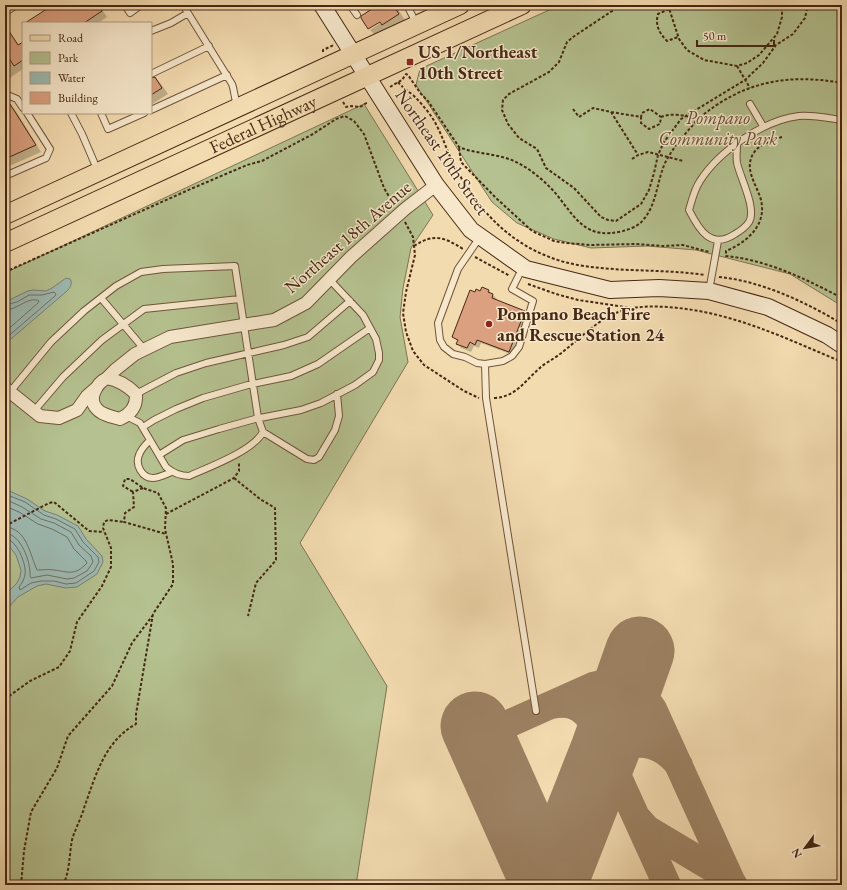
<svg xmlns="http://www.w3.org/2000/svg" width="847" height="890" font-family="'EB Garamond',serif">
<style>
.green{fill:#b5c190;stroke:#7e7452}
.water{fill:#9dbab2;stroke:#7a7f72}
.shadow{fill:#0003}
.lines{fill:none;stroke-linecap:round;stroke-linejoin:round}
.shore{stroke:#727062;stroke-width:1}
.taxiway{stroke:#9c8162;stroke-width:28}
.runway{stroke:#9c8162;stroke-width:69}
.building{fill:#dba07f;stroke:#462713}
.lane-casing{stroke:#71543a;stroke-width:8}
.street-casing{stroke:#71543a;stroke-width:14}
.secondary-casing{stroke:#462713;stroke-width:18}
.primary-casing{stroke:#462713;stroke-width:20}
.path{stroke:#462713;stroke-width:2;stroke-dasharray:3 2;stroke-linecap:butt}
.lane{stroke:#f7e8cc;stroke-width:6}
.street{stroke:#f7e8cc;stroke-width:12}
.secondary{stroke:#f7e8cc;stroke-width:16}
.primary{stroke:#f3dbb0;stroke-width:18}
.poi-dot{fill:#8f2418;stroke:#f7e8cc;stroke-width:1.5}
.labels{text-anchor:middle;stroke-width:3;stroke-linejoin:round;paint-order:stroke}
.poi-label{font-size:18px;font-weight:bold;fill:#462713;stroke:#f7e8cc;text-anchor:start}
.park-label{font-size:18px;font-style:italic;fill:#624e32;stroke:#f7e8cc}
.street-label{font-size:18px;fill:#462713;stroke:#f7e8cc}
</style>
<rect width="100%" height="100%" fill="#f3dbb0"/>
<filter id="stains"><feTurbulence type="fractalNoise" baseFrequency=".005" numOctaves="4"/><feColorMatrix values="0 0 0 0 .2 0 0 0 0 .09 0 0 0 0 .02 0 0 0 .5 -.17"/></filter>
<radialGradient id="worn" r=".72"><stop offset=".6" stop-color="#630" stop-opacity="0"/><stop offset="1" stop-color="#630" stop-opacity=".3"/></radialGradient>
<path class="green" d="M560,5h282v301l-52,-32 -94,-24 -49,-4 -56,2 -37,-9 -37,-16 -25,-21 -76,-117 4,-16z
M364,104l69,111 -22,33 -8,40 -3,29 8,45 -108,181 87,143 -31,199h-351v-612z"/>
<path class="water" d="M66,278l4,1c3,4 0,9 -3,12l-62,53v-42l23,-11 5,-1 13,1 6,-3z
M5,489l22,10 18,12 12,4 21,11 8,13 16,17 1,6 -6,12 -20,13 -11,1 -20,-4 -9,2 -19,11 -13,14v-16l12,-12 3,-6 1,-7 -5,-15 -11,-14z"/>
<path class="shadow" d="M54,5h45l8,12 -9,6h-70z
M371,5h24l12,18 -30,14 -7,-7 15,-10 -2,-2 -14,9v2l-7,-11 11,-9z
M420,5h17l-10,7z
M9,32l11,14 3,-2v25l-18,12v-47z
M151,69l4,7 -1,1 7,7 7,10 -17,11z
M10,105l6,6 25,41 -36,16v-59z
M482,288l7,3 8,8 -1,2 29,11 3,4 -15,39 -32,-12 -2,5 -5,-2 -3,6 -10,-4 -3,-4 1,-3 -6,-4 23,-44 5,-1z"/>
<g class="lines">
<path class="shore" d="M5,305l12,-3 12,-7h13l12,-3 2,2 -1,2 -50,43
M5,310c12,0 21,-12 32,-10l2,1 -1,2 -33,29
M5,494l20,8 19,13 12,4 19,10 8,13 15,15 1,5 -5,9 -18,12 -10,1 -12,-3h-13l-10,2 -11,7 -1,-3c4,-5 7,-11 6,-18 -1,-10 -9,-29 -20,-31
M5,499l17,8 19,12 13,4 17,9 8,13 12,11 2,6 -6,9 -13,7 -7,1 -20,-4 -16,3 -1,-2c1,-14 -9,-42 -25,-43
M5,506l14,6 19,12 14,5 15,8 7,12 12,12 1,2c-12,13 -18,9 -33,7 -6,-1 -11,0 -17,0 -7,-15 -10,-42 -32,-43"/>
<path class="taxiway" d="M551,705c19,-4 30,1 42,17l74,163
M605,750c31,-9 52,-12 74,15
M493,767c-3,-16 1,-33 15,-43l85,-38c28,-8 44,-1 60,23l80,176
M639,820l8,9 77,46 9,9"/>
<path class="runway" d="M475,726l71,159
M552,885l53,-135 35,-99"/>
</g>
<path class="building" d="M53,5h45l4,6 -18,12h-59z
M370,5h23l6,9 -17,11 -2,-3 -12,7 -7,-11v-2l11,-7z
M5,25l13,20 5,-3v18l-9,6 -9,-14z
M155,77l7,11 -11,7v-17z
M10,104l26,41 -31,14v-52z
M482,287l7,3 -1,2 5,2 -1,4 33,13 -16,41 -32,-12 -2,5 -5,-3 -3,6 -11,-4 2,-4 -6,-3 18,-47 5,2 1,-3 4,2z"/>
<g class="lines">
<g class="lane-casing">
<path id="lane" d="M125,5l5,8 11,-8
M183,5l49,79c3,8 2,15 6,22
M350,5l7,10
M407,5l9,18
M151,31l20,-8 17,-10
M151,74l58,-28
M5,94l12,5 6,9
M750,104l13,22
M151,110l76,-35
M71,113l11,21 15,35
M101,113l7,16 36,-16
M737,144c0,6 -1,13 0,19 3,14 20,46 12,59 -3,5 -9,9 -14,12 -24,16 -36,-4 -46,-24 3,-10 5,-20 11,-29 19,-30 64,-61 99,-65 14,-1 29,2 43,4
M5,176l41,-18 4,-9 -23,-36
M480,237l-22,32 -20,54 2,17 4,7 9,7 12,3 12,6 8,1 18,-3 9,-5 7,-9 14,-46 -21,-12 11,-22
M709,291l9,-50
M101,298l43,51
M485,364l1,34 50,313
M10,392l41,-50 33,-31 32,-25 25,-14 22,-3 72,-3 23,152 5,14 44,27 7,1 5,-3 16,-27 4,-14 -2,-22
M136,394l40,-21 30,-10 78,-18 24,-8 42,-36
M34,411l29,-34 39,-37 42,-31 96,-10
M126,416l14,7 26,44c7,6 13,9 23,9 20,-9 64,-25 74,-44
M143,427l11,-7 22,-11 27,-11 45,-13 43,-9 27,-12 52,-36
M150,440c-4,4 -9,9 -11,15 -4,10 3,23 14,23 6,0 13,-4 19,-6
M159,455l24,-15 36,-11 36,-10 46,-9 20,-7 34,-18 18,-13 6,-12v-7l-3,-14 -13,-24 -34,-36"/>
</g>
<g class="street-casing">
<path id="street" d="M5,9l6,-4
M107,378l8,-8 20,-16 35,-17 104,-17 32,-17 45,-46 54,-48 31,-24
M107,378c11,2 20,7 29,16 1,12 -5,20 -16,25 -7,-2 -18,-4 -23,-10 -10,-10 0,-26 10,-31z
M5,388l35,28 19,2 18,-8 10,-14 8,-7"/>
</g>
<g class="secondary-casing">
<path id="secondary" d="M322,5l114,180 35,45 55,39 84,21 49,-2 50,3 59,16 59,28 15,10"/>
</g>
<g class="primary-casing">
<g id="primary">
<path d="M5,215l455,-210"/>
<path id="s1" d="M5,243l517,-238"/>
</g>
</g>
<path class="path" d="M621,5l-48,32 -6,5 -8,20 -10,10 -40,22 -6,6 -1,10 6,14 11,14 18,11 9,19 28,20 27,29 7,3 8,1 25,-17 8,-14 5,-17 4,-18 6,-13 17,-23 64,-39 18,-17 13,-18 17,-11 12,-16 2,-9 3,-4
M668,5l11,34 8,11 17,10 33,6 10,-3 12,-8 18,-21 5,-17v-12
M669,9l-11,5c-3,11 1,19 9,27l11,-4
M323,52v-2l11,-5
M737,66l13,22
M398,82c5,6 10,9 16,14 7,7 14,15 19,23 11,18 15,38 26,55 27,49 69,84 125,92 40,6 80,3 121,9
M390,87l12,-7 4,-6 2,1 13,19 7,7 31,46c19,8 42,6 61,17 13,7 27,19 37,31 20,25 29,45 66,36 7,-2 16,-5 21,-12 13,-16 13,-38 21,-56 8,-16 21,-30 33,-44
M343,102l3,5 5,-1 9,1 8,-5
M573,109l6,8 14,-9 18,4 27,43
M611,112l30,5v6l8,6 11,-5 1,-7 -11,-8 -8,4 -1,4
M661,117c11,-5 26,-1 37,2 44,-37 88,-46 144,-36
M782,137c-10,3 -23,7 -29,17 -8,14 1,27 6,40 11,27 -9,47 -33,57v5c41,4 80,23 116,42
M459,148l2,14 34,35 37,34 22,10 12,2 24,2 46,-1 27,2 20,-1 26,7
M632,159l6,-4 10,-3 35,9
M405,222l8,15 2,18 -9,37 -3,21 3,19 7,19 11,14 40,26 15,7
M414,246c20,-13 30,-9 49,3
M475,257l35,19
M5,272l188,-84 54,-23 15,-4 51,-27 23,-15 9,-3 9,5 10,13 20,54 10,17
M719,277c42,4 87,25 123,47
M528,284l28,10 22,6 53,8
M494,398c26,-1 34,-24 54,-36 24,-14 42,-38 68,-49 16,-7 34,-7 51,-6 63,4 118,31 175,55
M234,478l26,21 15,9 1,52 -20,23 -8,33
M143,488l-10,4 1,15 -9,6 -1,9 42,12
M166,514l68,-36 5,-7v-9
M5,526l44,-23 5,-1 35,29 15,1
M5,699l25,-18 29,-14 11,-16 7,-29 25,-36 9,-19v-19l-8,-20 1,-6 4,-2 16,2
M21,885l3,-34 7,-39 26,-44 11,-32 44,-50 20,-43 21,-28
M63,885c7,-14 6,-29 9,-45 3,-11 9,-21 12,-32 12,-33 20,-66 52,-84v-10l17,-100 20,-30v-20l-8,-35 1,-21 -8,-15 -15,-5 -13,-9h-5l-2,7 10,6"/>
<use href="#lane" class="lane"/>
<use href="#street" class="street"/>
<use href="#secondary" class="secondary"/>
<use href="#primary" class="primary"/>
</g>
<g class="poi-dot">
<rect x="406" y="58" width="8" height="8" rx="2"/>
<circle cx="489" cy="324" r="4"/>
</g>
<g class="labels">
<g class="poi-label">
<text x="418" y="58">US 1/Northeast<tspan x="418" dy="21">10th Street</tspan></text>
<text x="497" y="320">Pompano Beach Fire<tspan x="497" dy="21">and Rescue Station 24</tspan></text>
</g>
<g class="park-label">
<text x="718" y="124">Pompano<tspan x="718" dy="21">Community Park</tspan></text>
</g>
<g class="street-label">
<text dy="6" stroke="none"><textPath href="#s1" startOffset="284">Federal Highway</textPath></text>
<text transform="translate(442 152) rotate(55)" y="6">Northeast 10th Street</text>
<text transform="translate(348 237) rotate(-41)" y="6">Northeast 18th Avenue</text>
</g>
</g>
<rect width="847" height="890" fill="none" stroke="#f3dbb0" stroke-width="20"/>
<rect x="6" y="6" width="835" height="878" fill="none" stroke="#462713" stroke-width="2"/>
<rect x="10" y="10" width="827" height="870" fill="none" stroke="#462713"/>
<rect x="22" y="22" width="130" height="92" fill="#f7e8cc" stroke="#b09b82"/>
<rect x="30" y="35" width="20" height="6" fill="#f3dbb0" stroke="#b09b82"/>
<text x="58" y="42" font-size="12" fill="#462713">Road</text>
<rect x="30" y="52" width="20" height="12" fill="#b5c190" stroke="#b09b82"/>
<text x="58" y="62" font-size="12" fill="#462713">Park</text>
<rect x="30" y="72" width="20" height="12" fill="#9dbab2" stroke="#b09b82"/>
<text x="58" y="82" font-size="12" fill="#462713">Water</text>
<rect x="30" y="92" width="20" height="12" fill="#dba07f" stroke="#b09b82"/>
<text x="58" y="102" font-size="12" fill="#462713">Building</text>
<g transform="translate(805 848) rotate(238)" stroke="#f7e8cc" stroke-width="3" paint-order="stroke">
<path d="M0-3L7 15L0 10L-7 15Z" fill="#462713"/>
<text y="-6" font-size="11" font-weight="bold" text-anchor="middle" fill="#462713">N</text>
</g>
<path d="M697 40v6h77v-6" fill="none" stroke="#462713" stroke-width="2"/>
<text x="703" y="40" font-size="12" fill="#462713" stroke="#f7e8cc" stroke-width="3" paint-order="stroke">50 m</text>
<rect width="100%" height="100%" filter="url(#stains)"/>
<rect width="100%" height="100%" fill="url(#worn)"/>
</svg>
